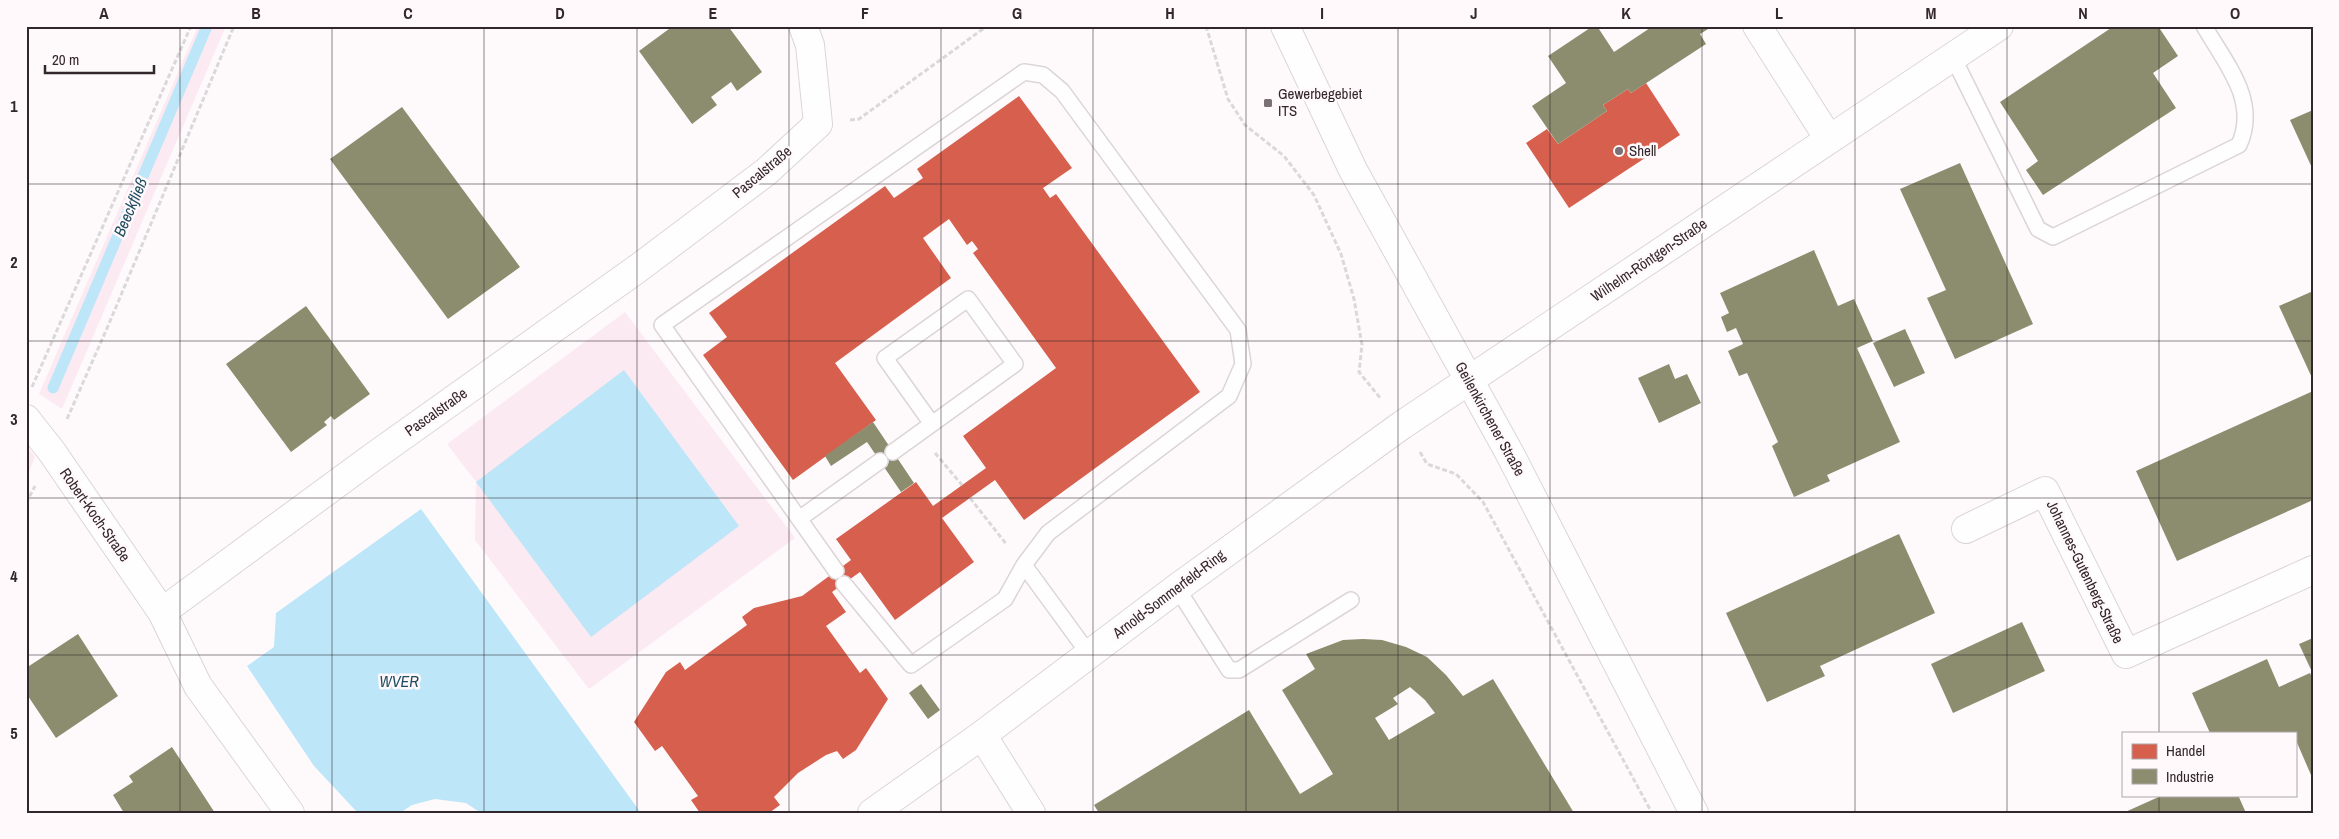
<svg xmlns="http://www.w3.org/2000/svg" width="2339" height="839" font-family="'Archivo Narrow',sans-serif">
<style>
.green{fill:#fceaf2}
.water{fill:#bde6f8}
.shops{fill:#d6604d}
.industry{fill:#8c8c6e;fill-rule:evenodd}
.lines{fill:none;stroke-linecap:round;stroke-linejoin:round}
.stream{stroke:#bde6f8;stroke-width:11}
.service-casing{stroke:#dcd5d8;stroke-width:18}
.minor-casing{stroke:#dcd5d8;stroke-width:30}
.tertiary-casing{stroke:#dcd5d8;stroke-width:30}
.path{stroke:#dad8d9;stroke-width:3;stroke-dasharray:5 2.5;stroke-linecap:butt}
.service{stroke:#fffeff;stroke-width:15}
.minor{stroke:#fffeff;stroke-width:28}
.tertiary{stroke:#fffeff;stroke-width:28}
.grid{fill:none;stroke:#32272c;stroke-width:1;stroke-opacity:0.55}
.poi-dot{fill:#797175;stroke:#fff9fb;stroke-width:2}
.labels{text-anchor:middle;stroke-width:5;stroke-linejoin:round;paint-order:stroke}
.poi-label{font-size:15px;fill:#32272c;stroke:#fff9fb;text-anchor:start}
.street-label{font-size:15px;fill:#32272c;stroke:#fff9fb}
.water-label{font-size:16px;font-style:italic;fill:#1f4e61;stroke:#fff9fb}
.neatline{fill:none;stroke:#32272c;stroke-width:2}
.grid-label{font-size:16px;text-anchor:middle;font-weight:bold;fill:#32272c}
</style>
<rect width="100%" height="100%" fill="#fefafc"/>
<path class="green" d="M198,26h28l-164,383 -23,-15z
M625,312l170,226 -206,151 -114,-149 1,-58 -29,-38z
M26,445l9,12 -9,22z"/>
<path class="water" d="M624,370l115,156 -148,111 -115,-155z
M421,509l220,304h-160l-15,-10 -31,-4 -23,6 -12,8h-42l-44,-47 -67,-100 27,-19 2,-34z"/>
<path class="shops" d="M1646,83l34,52 -111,73 -43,-65 21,-14 11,15 49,-33 -4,-6 25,-16 3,4z
M1019,96l53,72 -29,20 7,10 6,-4 144,198 -176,128 -29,-40 -53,38 32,44 -79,58 -35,-48 -28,20 14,20 -20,14 34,47 6,-5 22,31 -32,51 -13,9 -6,-8 -11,4 -28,18 -24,24 6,8 -11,8h-69l-9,-13 7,-4 -36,-50 -7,5 -21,-29 32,-50 14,-10 5,8 62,-45 -5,-8 12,-9 48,-12 49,-36 -15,-21 80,-57 17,24 53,-38 -23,-32 93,-68 -83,-115 5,-4 -6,-8 -5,4 -18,-26 -26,19 28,40 -116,85 41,57 -83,60 -90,-125 24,-18 -18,-24 176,-127 9,12 29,-20 -6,-9z"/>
<path class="industry" d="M673,26h55l34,46 -25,19 -6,-9 -20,15 6,8 -25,19 -53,-73z
M1593,26h4l17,26 39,-26h60l-13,8 6,10 -75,49 -3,-4 -25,16 4,6 -49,33 -26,-38 34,-23 -18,-27z
M2114,26h44l20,30 -25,17 23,35 -133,87 -17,-25 12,-9 -38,-59z
M402,107l118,160 -72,52 -118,-160z
M2313,110v60l-23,-50z
M1960,163l73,161 -78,35 -28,-61 19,-8 -46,-101z
M1814,250l24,56 16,-7 19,42 -16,7 43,94 -73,33 3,6 -36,16 -22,-51 6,-4 -31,-69 -8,3 -11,-25 15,-7 -7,-16 -9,4 -6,-15 8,-4 -9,-20z
M2313,291v89l-34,-74z
M306,306l64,88 -36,26 -3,-4 -7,6 3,3 -36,27 -65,-88z
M1905,329l20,44 -31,14 -21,-44z
M1669,364l6,15 12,-5 14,29 -42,20 -21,-45z
M2313,391v109l-136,61 -41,-90z
M873,422l41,61 -13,9 -34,-50 -36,24 -6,-10z
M1899,534l36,79 -115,53 5,10 -58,26 -41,-89z
M2022,622l23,49 -92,42 -22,-49z
M78,634l40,62 -62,42 -30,-45v-25z
M2313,638v36l-14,-30z
M1363,639l19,1 24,7 21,10 19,18 17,21 30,-17 81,134h-475l-5,-8 155,-95 51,84 33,-20 -51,-84 33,-21 -9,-15 37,-14zM1410,687l15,13 10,13 -46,27 -14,-22 23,-14 -5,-6z
M2267,659l12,28 31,-14 3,6 -2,96 -16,-37v-5h-85l-18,-40z
M921,684l19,26 -12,9 -19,-26z
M172,747l43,66h-91l-11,-18 20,-13 -4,-6z
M2163,795h75l8,18h-123z"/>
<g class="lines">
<path class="stream" d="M53,388l154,-362"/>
<g class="service-casing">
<path id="service" d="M1953,57l85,172 15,8 186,-92c20,-44 -13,-81 -35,-119
M893,452l122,-88 -47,-65 -83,59 47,66
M799,519l81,-58
M836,571l-174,-246 362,-253 19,3 19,16 176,239 5,34 -14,32 -181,137 -24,32 65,89
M844,584l67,81 94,-66 19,-34
M1177,588l52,82h10l112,-70"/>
</g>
<g class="minor-casing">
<path id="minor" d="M1757,26l72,113
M26,419l26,33 110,160
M1966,529l79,-38 81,163 187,-84
M982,735l49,78
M290,813l-92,-127 -36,-74 211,-155 264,-188 129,-97 52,-48 -8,-79 -7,-19
M872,813l110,-78 195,-147 225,-163 597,-399"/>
</g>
<g class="tertiary-casing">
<path id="tertiary" d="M1285,26l68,144 157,284 184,359"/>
</g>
<path class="path" d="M1206,26l22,73 17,26 39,31 30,39 27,59 13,45 8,46 -3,27 22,27
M850,120l9,-1 128,-93
M32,387l159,-361
M67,419l41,-93 126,-300
M1420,452l7,12 29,10 27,28 169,311
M935,453l27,32
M970,498l37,47
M26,503l9,-17"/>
<use href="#service" class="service"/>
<use href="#minor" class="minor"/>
<use href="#tertiary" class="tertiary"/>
</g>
<path class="grid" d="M180,26v787M332,26v787M484,26v787M637,26v787M789,26v787M941,26v787M1093,26v787M1246,26v787M1398,26v787M1550,26v787M1702,26v787M1855,26v787M2007,26v787M2159,26v707M26,184h2287M26,341h2287M26,498h2287M26,655h2287M2159,795v18"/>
<g class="poi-dot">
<rect x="1263" y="98" width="10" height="10" rx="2.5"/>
<circle cx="1619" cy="151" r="5"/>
</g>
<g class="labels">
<g class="poi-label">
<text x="1278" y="99">Gewerbegebiet<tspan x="1278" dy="17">ITS</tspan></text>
<text x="1629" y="156">Shell</text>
</g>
<g class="street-label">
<text transform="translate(762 172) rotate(-40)" y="5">Pascalstraße</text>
<text transform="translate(1649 260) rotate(-34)" y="5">Wilhelm-Röntgen-Straße</text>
<text transform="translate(436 412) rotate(-35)" y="5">Pascalstraße</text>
<text transform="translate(1490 419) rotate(61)" y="5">Geilenkirchener Straße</text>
<text transform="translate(95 515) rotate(55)" y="5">Robert-Koch-Straße</text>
<text transform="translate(2085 572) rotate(64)" y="5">Johannes-Gutenberg-Straße</text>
<text transform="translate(1169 594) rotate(-37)" y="5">Arnold-Sommerfeld-Ring</text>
</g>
<g class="water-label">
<text transform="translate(130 207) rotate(-67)" y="6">Beeckfließ</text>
<text x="399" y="687">WVER</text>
</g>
</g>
<rect width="2339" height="839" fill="none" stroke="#fff9fb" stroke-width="55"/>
<rect x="2122" y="732" width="175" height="65" fill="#fff9fb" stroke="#ada5a8"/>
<rect x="2132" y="744" width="25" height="15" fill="#d6604d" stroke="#ada5a8"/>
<text x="2166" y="756" font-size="15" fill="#32272c">Handel</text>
<rect x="2132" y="769" width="25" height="15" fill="#8c8c6e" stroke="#ada5a8"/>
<text x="2166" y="782" font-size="15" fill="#32272c">Industrie</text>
<path d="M45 65v8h109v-8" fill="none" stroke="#32272c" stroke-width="2.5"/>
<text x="52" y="65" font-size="15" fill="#32272c" stroke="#fff9fb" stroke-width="4" paint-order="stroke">20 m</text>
<rect x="28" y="28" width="2284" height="784" class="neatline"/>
<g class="grid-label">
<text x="104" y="19">A</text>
<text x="256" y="19">B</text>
<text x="408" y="19">C</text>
<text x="560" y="19">D</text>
<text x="713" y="19">E</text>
<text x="865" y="19">F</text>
<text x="1017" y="19">G</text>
<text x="1170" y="19">H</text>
<text x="1322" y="19">I</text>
<text x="1474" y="19">J</text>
<text x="1626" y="19">K</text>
<text x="1779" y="19">L</text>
<text x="1931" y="19">M</text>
<text x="2083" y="19">N</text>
<text x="2235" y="19">O</text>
<text x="14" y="112">1</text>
<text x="14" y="268">2</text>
<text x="14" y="425">3</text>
<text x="14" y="582">4</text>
<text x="14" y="739">5</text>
</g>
</svg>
